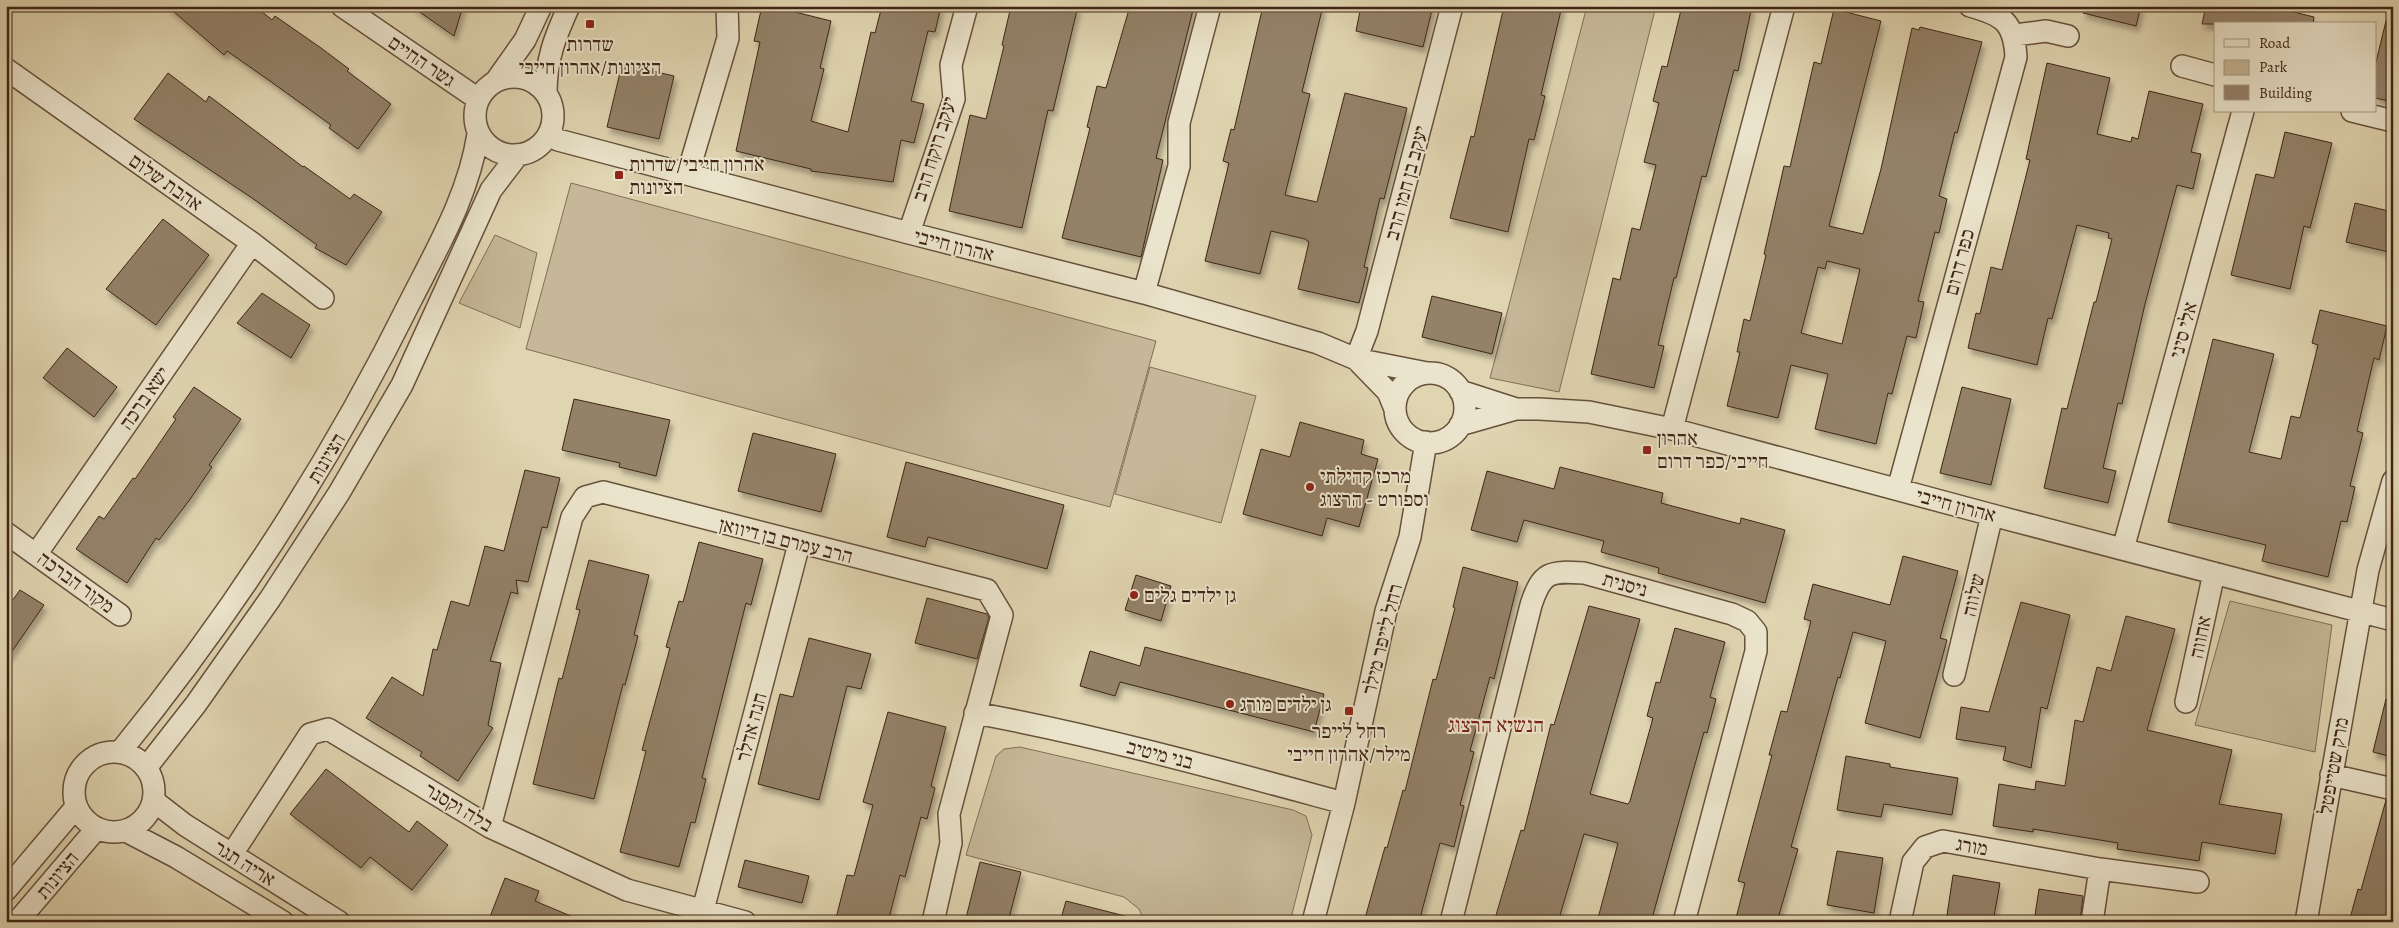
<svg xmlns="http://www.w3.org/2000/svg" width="2399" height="928" font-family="Alegreya,'Frank Ruhl Libre',serif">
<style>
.green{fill:#c5b797;stroke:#826e56}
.building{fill:#938167;stroke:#3f2516;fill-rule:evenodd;filter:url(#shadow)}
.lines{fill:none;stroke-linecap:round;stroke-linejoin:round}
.minor-casing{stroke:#67513d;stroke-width:24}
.minor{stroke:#ebe4cc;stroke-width:21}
.poi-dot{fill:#8f2418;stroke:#ebe4cc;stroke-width:2}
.labels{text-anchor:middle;stroke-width:4;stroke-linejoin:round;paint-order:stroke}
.poi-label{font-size:20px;fill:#3f2516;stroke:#ebe4cc;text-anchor:start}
.street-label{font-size:20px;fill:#3f2516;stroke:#ebe4cc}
.neighbourhood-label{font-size:21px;fill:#7a1f14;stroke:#ebe4cc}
</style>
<defs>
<filter id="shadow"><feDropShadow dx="3" dy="5.5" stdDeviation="2.5" flood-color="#0004"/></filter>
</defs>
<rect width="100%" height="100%" fill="#e0d5b1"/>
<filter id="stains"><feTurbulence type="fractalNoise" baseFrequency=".004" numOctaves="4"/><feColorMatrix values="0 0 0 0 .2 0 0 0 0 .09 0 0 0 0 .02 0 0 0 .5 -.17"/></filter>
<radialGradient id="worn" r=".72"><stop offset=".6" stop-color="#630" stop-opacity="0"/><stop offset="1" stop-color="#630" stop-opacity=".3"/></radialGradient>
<path class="green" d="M1587,6h69l-97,386 -69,-14z
M571,183l585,158 -46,166 -584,-158z
M495,235l42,18 -17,75 -61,-25z
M1150,367l106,29 -35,127 -106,-29z
M2230,601l102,24 -17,127 -120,-27z
M1020,747l273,63 13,6 6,19 -22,87h-145l-6,-13 -15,-12 -158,-42 30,-99 8,-7z"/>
<path class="building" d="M167,6h88l17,14 3,-4 46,32 28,21 -2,2 44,33 -33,45 -29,-21 2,-3 -61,-44 -43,-30 -3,4z
M411,6h52l-9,30z
M762,6h9l60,15 -11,47 4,1 -13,52 37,11 23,-100 4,1 7,-27h59l-6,26 -7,-1 -17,70 13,3 -10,39 -13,-3 -8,42 -82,-11v-2l-75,-18 24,-109 -6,-1z
M1011,6h67l-25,105 -5,-1 -26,118 -73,-17 21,-96 16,4 18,-73 -2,-1z
M1130,6h64l-38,152 7,2 -22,97 -79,-19 28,-110 -3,-1 10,-41 9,2z
M1263,6h60l-21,86 8,2 -25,101 32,7 28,-109 62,15 -23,91 -4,-1 -16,69 4,1 -9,35 -61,-14 11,-47 -4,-3 -34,-8 -11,43 -55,-13 24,-98 -6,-2 8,-32 3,1z
M1361,6h72l-10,41 -67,-16z
M1504,6h58l-21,89 4,1 -11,44 -5,-1 -21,93 -58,-14 21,-82 3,1z
M1682,6h70l-14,65 -4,-1 -28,107 -4,-1 -26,102h-2l-16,67 6,1 -10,42 -63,-14 22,-96 7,2 12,-52 8,2 16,-65 -12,-3 15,-59 -6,-2 9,-35 5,1z
M2084,6h57l-5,20 -53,-13z
M2206,6h63l45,11 -1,7h-111z
M1834,9l47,12 -52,205 34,8 18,-65 31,-141 7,2 1,-3 62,15 -25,91 -2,-1 -16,64 8,3 -8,34 -4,-1 -17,69 6,1 -8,36 -9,-2 -15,58 -4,-1 -12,51 -61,-15 13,-55 -37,-9 -13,53 -51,-12 13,-54h-3l7,-33 6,2 16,-66 -2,-1 20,-88 6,1 24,-105 7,2zM1827,261l33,8 -18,75 -41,-11 17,-66 7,2z
M2386,21l7,1v80l-18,-4v-32z
M2047,63l63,15 -13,56 34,8 1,-5 6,2 11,-48 54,13 -12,48 10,2 -8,35 -16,-4 -32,119 -23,100 -4,-1 -15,65 13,3 -8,32 -64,-15 18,-80 5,1 27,-107h2l16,-63 -4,-1 1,-5 -32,-8 -25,94 -4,-1 -11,47 -69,-17 8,-35 4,1 11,-47 11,3 28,-110 -4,-1z
M622,64l52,12 -15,63 -52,-12z
M168,73l38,29 3,-6 94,71 1,-1 46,33 4,-5 28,18 -36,53 -31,-17 2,-3 -62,-45 -121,-81z
M2285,132l47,11 -22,85 -6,-2 -14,63 -59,-14 25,-101 18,4z
M2355,203l38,9v41l-47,-11z
M163,219l46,36 -53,70 -50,-36z
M262,293l48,32 -19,33 -54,-35z
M1432,296l70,17 -10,41 -70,-17z
M2320,310l67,16 -8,34 -5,-2 -17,73 6,2 -13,53 5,1 -8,35 -6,-1 -13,56 -66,-16 4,-16 -98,-23 45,-183 61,15 -25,98 32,7 10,-43 9,2 18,-73 -6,-2z
M67,348l50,39 -23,30 -51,-39z
M194,387l47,32 -32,46 3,2 -21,31 -32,42 -3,-2 -29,45 -51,-34 23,-33 5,3 29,-41 2,1 41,-60 -3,-2z
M1962,387l49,12 -20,86 -51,-12z
M574,399l96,21 -14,56 -37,-9 1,-4 -58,-13z
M1300,422l64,18 -3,14 17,5 -19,68 -32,-9 -5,18 -79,-22 18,-65 29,8z
M753,433l83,21 -15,58 -83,-21z
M906,462l158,43 -17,64 -119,-32 -3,10 -38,-10z
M1560,467l103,26 -2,10 79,21 1,-6 44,12 -20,73 -107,-30 1,-5 -58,-16 3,-11 -80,-21 -7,22 -46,-12 16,-59 67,18z
M525,470l35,8 -13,50 -5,-1 -14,55 -12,-2 2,14 -7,-2 -21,69 11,2 -13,62 5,3 -35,53 -38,-25 2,-4 -56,-34 26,-41 31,19 10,-47 4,1 14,-49 18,5 16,-60 19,5z
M699,542l64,17 -12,46 -5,-2 -44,175 4,1 -11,44 -4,-1 -12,45 -59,-15 26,-101 -4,-1 28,-102 -4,-1 13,-46 4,1z
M1903,556l55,15 -18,67 7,2 -27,98 -55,-15 21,-82 -33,-9 -13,46 -2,-1 -47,170 7,2 -21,73h-42l10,-39 -7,-2 34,-126h-3l12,-44 6,1 24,-91 -7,-2 9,-35 77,21z
M589,560l60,15 -15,60 4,1 -13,49 -2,-1 -29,115 -61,-15 26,-106 3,1 18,-69 -4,-1z
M1463,567l55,15 -24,97 -4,-2 -20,74 4,1 -14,53 4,1 -10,41 -14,-4 -21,79h-55l21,-75 2,1 16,-58 2,1 28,-112 3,1 19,-72 -2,-1z
M1136,575l35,11 -10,35 -36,-11z
M20,590l24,15 -38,55v-51z
M927,598l60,16 2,3 -12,42 -62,-16z
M2021,602l49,13 -23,94 -6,-2 -10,61 -28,-8 3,-13 -50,-8 5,-32 28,5z
M1589,606l51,13 -50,175 38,10 2,-3 23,-83 -6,-2 9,-34 4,1 15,-55 50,14 -15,55 6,2 -9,34 -3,-1 -53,190h-54l21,-79 -34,-9 -26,88h-64l27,-92 3,1 27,-107 3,1z
M2126,616l49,13 -28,101 85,20 -13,54 63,10 -7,40 -73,-12 -3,19 -82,-12 1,-6 -85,-14v3l-40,-6 6,-42 36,6 1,-9 29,5 10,-66 8,2 14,-55 14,4z
M809,638l62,16 -10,35 -14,-3 -28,114 -61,-16 22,-90 13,3z
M1145,647l179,47 -10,38 -194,-50 -5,14 -35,-10 10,-35 50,15z
M2386,699l7,1v57l-20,-5z
M888,712l58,15 -15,59 4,2 -8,31 -6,-2 -16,60 -5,-2 -12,47h-53l12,-47 7,1 19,-71 -10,-3z
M1846,756l44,8v3l68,11 -6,37 -68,-11 -3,13 -44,-7z
M326,769l83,63 8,-11 31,24 -36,45 -42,-33 -9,11 -71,-54z
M2386,800l7,1v121h-44l9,-33 3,1z
M1837,851l46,7 -9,55 -47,-8z
M745,860l64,16 -7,27 -64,-16z
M980,862l41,10 -13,50h-43z
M1953,875l47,8 -7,39h-47z
M505,878l34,13 -4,10 50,21h-97z
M2039,889l44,7 -3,26h-46z
M1066,901l59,15 -1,6h-64z"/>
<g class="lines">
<g class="minor-casing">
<path id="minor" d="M342,6l136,93
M2015,35l31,-4 22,5
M2182,66l33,9
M6,69l246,174 71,55
M475 116a39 39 0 1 1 78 0a39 39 0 1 1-78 0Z
M496,81l29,-41 16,-34
M546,93c0,-34 9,-56 23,-87
M2352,111l41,10
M550,134l8,6 351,93 235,60 174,50 38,16 71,14
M688,173l40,-135 -1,-32
M909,233l45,-134 -3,-34 16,-59
M1144,293l35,-127v-43l31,-117
M1356,359l11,-28 85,-325
M1356,359l32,33 7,17
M1395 408a35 35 0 1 1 70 0a35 35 0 1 1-70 0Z
M1460,391l56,18
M1460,425l56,-16h23l50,3 83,17 320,86 401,105
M1672,429l112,-423
M1898,489l118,-432c-2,-35 -13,-42 -46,-51
M6,533l114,82
M2123,549l120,-438
M37,553l215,-310
M1954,675l38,-160
M2186,702l28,-129
M975,713c125,23 247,57 369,90
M120,752c114,-140 212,-292 292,-454 27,-53 57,-105 66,-164
M74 792a40 40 0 1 1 80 0a40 40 0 1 1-80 0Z
M146,768l50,-64 74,-105 69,-106 63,-108 89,-195 26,-34
M2331,775l62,14
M154,801l31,24 154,97
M490,827l82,-310 13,-20 18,-5 384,98 15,25 -53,199 2,29 -18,79
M126,831l50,26 107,65
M234,851l76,-117 18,-5 162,98 137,63 118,32
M6,890l70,-83
M703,910l96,-366
M17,922l80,-94
M1313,922l31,-119 42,-192 24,-74 16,-95
M1451,922l80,-317c11,-34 19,-34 53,-32l148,41 15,7 9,11v19l-72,271
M1900,922l13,-60 12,-15 18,-6 157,28 98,13
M2092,922l8,-53
M2306,922l62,-352 25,-89"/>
</g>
<use href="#minor" class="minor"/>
</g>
<g class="poi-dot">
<rect x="585" y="19" width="10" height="10" rx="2.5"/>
<rect x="614" y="170" width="10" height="10" rx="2.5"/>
<rect x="1642" y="445" width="10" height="10" rx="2.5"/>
<circle cx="1310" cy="487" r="5"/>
<circle cx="1134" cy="595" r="5"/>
<circle cx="1230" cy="704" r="5"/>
<rect x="1344" y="706" width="10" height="10" rx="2.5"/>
</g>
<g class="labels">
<g class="poi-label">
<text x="590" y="51" text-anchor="middle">שדרות<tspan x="590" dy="23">הציונות/אהרון חייבי</tspan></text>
<text x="629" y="171">אהרון חייבי/שדרות<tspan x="629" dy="23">הציונות</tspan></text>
<text x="1657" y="445">אהרון<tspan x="1657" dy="23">חייבי/כפר דרום</tspan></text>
<text x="1320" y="483">מרכז קהילתי<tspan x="1320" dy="23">וספורט - הרצוג</tspan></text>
<text x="1144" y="602">גן ילדים גלים</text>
<text x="1240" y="711">גן ילדים מורג</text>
<text x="1349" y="738" text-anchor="middle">רחל לייפר<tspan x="1349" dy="23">מילר/אהרון חייבי</tspan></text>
</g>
<g class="street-label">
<text transform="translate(422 61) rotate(34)" y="7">גשר החיים</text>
<text transform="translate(934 149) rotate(-73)" y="7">יעקב רוקח הרב</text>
<text transform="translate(166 182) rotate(35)" y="7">אהבת שלום</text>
<text transform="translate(1406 183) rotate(-75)" y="7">יעקב בן חמו הרב</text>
<text transform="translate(954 245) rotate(14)" y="7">אהרון חייבי</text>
<text transform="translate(1959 262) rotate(-75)" y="7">כפר דרום</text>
<text transform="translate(2183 330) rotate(-75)" y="7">אלי סיני</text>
<text transform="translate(144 398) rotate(-55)" y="7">ישא ברכה</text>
<text transform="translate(326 458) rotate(-59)" y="7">הציונות</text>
<text transform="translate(1956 505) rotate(15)" y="7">אהרון חייבי</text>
<text transform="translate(786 540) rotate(14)" y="7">הרב עמרם בן דיוואן</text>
<text transform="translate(76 582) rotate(36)" y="7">מקור הברכה</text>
<text transform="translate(1625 584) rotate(15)" y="7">ניסנית</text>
<text transform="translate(1973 595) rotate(-77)" y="7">שלווה</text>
<text transform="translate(2200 637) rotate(-78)" y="7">אחווה</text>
<text transform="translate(1382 639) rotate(-76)" y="7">רחל לייפר מילר</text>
<text transform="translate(751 727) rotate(-75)" y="7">חנה אדלר</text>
<text transform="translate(1160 754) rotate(14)" y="7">בני מיטיב</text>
<text transform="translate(2333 766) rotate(-80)" y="7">מרק שטייפטל</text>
<text transform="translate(459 807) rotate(31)" y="7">בלה וקסנר</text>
<text transform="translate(1972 846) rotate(10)" y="7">מורג</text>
<text transform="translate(245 863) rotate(32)" y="7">אריה תגר</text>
<text transform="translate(57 875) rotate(-50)" y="7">הציונות</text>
</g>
<g class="neighbourhood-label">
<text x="1496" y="732">הנשיא הרצוג</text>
</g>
</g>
<rect width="2399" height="928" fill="none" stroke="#e0d5b1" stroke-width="25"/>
<rect x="8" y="8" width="2384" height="913" fill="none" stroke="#3f2516" stroke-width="2.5"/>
<rect x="12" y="12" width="2374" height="903" fill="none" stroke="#3f2516"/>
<rect x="2214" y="22" width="162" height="90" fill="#ebe4cc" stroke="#a69883"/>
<rect x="2224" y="39" width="25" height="8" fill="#ebe4cc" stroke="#a69883"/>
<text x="2259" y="48" font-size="15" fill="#3f2516">Road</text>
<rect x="2224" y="60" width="25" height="15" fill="#c5b797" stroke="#a69883"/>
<text x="2259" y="72" font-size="15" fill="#3f2516">Park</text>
<rect x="2224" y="85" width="25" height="15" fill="#938167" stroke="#a69883"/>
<text x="2259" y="98" font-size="15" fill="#3f2516">Building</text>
<rect width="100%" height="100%" filter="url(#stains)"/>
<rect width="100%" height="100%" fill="url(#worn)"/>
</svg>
